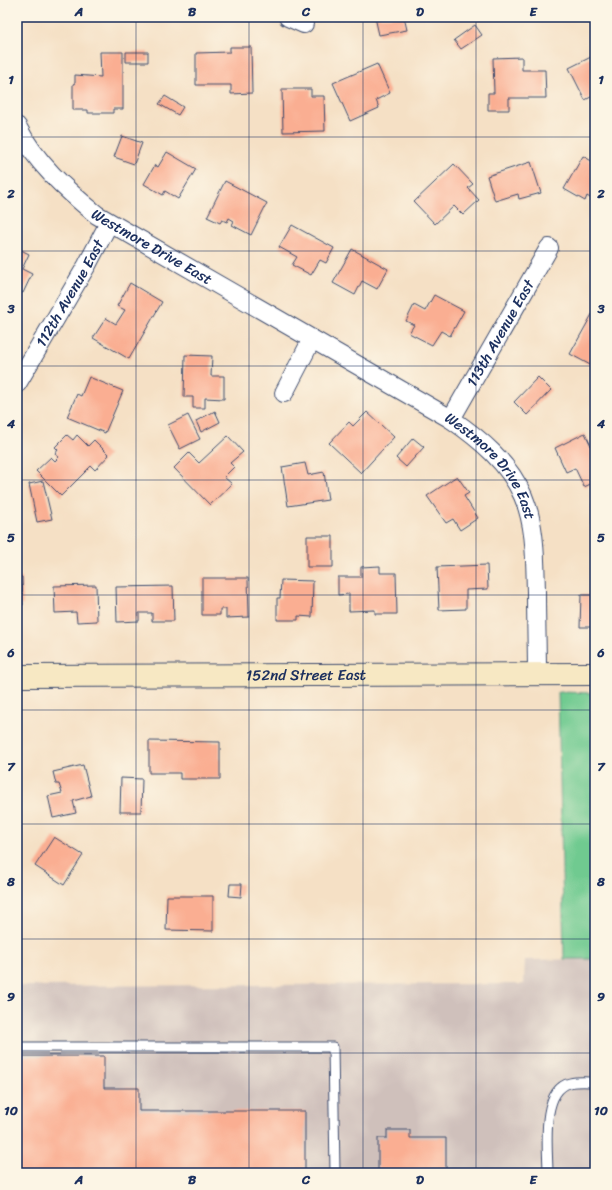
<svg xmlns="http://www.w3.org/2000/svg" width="612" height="1190" font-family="Sriracha,sans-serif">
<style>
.industrial{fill:#cfc0bb}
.green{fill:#70ca90;stroke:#467c77}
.building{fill:#faae92}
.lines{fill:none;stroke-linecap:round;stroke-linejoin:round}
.service-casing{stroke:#3c4a6d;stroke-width:11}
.minor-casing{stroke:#3c4a6d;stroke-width:20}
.secondary-casing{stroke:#3c4a6d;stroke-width:24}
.service{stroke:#fff;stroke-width:9}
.minor{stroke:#fff;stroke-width:18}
.secondary{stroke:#f7e8c3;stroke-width:22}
.grid{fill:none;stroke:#1b2f5e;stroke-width:1;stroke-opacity:0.55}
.labels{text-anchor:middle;stroke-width:4;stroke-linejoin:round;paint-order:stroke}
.street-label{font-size:15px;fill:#1b2f5e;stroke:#fcf5e5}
.neatline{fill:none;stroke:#1b2f5e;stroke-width:1.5}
.grid-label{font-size:13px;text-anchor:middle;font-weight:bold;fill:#1b2f5e}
</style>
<rect width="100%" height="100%" fill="#fcf5e5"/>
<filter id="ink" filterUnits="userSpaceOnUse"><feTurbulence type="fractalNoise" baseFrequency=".025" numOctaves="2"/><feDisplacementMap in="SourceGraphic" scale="8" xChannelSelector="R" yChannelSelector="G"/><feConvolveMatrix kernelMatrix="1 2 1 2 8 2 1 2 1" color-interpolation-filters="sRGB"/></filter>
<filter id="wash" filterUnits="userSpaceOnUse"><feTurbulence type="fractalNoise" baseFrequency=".012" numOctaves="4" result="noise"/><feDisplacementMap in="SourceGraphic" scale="16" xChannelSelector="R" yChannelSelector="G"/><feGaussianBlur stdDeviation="0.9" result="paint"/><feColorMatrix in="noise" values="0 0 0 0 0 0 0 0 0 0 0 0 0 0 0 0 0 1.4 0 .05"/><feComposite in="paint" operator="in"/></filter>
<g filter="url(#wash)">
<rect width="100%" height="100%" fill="#f5e0c5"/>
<path class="industrial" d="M595,959v214h-578v-187l507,-2 1,-24z"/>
<path class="green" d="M558,692l37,1v266h-31z"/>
<g id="blocks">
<path class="building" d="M375,17h29l3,13 -28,5z
M475,25l7,10 -21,14 -7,-9z
M230,47h21l1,46 -21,1v-9h-35v-32l34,-1z
M100,52h23v57h-10v4h-25v-3h-15v-26l2,-1v-8l26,2z
M126,52h22v10h-22z
M595,55v40l-10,5 -16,-32z
M522,57v13h23l1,28h-37v12h-21v-17h6l-1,-35z
M377,64l13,29 -14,7 3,8 -29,13 -17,-38z
M282,89h29v7h13l1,35 -42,1z
M165,96l18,11 -5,8 -19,-11z
M122,136l20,7 -8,21 -20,-7z
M167,152l29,17 -18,30 -13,-8 -2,4 -19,-11 11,-19 3,2z
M583,156l12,7v38l-8,-5 -2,5 -21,-12z
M531,162l10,31 -22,6 -1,-5 -23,7 -8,-25z
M454,164l19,20 -5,4 11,12 -16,15 -9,-9 -19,18 -21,-22z
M225,181l42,22 -16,32 -19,-10 2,-4 -5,-3 -2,4 -5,-2 -2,3 -13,-6z
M292,225l42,23 -8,15 -6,-3 -9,15 -19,-10 5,-8 -18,-10z
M17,248l12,6 -7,15 10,5 -9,19 -6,-3z
M352,249l36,20 -11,20 -15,-8 -7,14 -22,-12z
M130,283l32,19 -33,57 -36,-21 13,-20 10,6 9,-14 -8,-4z
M434,295l30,16 -14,25 -9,-5 -9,14 -23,-12 5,-8 -8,-4 8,-16 11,6z
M595,309v56l-1,2 -24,-13z
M185,355l27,1 -1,20h13v23l-19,-1v10h-12v-11h-9z
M89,377l34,14 -18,42 -38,-16 10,-23 4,2z
M538,377l13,13 -24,25 -13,-13z
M215,411l5,11 -19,10 -5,-11z
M367,412l27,25 -33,36 -32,-30 20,-21 4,4z
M188,415l12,24 -20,10 -12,-24z
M585,433l8,17 2,-1v33l-11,5 -9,-19 -9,4 -11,-24z
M67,435l6,5 4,-5 11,11 6,-6 15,15 -14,15 -4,-4 -30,30 -25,-25 15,-14 4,4 4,-4 -4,-3 3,-4 -3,-3z
M228,436l15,16 -13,11 4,4 -10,10 8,7 -22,21 -36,-37 15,-15 10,10z
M413,438l11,9 -18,20 -10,-9z
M305,463l3,12 16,-3 4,28 -40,6 -6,-39z
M457,476l12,17 -5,3 14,22 -18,12 -7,-11 -7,4 -19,-27z
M43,481l9,38 -15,3 -8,-38z
M592,503h3v21h-3z
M307,536h26v31h-26z
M487,565l1,24 -22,1v19l-27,1 -2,-43z
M380,566v7h16l1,41h-22v-4l-26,1v-17l-11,1v-18h23v-10z
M17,577h5l1,28h-6z
M202,578h46l1,39 -23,1v-9h-6v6h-18z
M281,580l32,1 -1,36 -14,-1v4h-21v-22h3z
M96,585l1,36 -20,1 -1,-10 -21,1 -1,-27z
M173,586l1,35h-22v-8h-13v8l-22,1 -1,-35z
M581,595h14v32h-15z
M149,741l71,1v37h-40v-6h-31z
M83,765l8,31 -18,5 3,12 -23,5 -5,-22 14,-3 -3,-9h-3l-3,-12z
M121,778l21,1 -1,33h-21z
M54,837l29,18 -19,30 -29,-19z
M230,884h12l-1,13 -12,-1z
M167,896h46v35l-47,-1z
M17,1056h87v32h35v23h166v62h-288z
M387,1130h23v8h36v32l-68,1v-33h9z"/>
</g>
</g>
<g filter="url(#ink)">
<use href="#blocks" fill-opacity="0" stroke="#3c4a6d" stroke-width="1"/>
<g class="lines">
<g class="service-casing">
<path id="service" d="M17,1047h316l2,126
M548,1173c0,-23 -8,-83 22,-90 8,-2 17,-1 25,-1"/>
</g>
<g class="minor-casing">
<g id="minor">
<path d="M288,17l16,7"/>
<path id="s1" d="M17,126c18,36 49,64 80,89l354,204c29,20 58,44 72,77 13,30 12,64 13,96 0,28 1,55 1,83"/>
<path id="s2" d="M17,384l70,-119 22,-42"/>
<path d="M284,393l28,-54"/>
<path id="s3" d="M451,419l98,-171"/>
</g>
</g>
<g class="secondary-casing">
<g id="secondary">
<path id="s4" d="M17,676l578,-2"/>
</g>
</g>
<use href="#service" class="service"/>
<use href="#minor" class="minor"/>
<use href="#secondary" class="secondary"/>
</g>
</g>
<path class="grid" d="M136,17v1156M249,17v1156M363,17v1156M476,17v1156M17,137h578M17,251h578M17,366h578M17,480h578M17,595h578M17,710h578M17,824h578M17,939h578M17,1053h578"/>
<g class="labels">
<g class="street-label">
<text dy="5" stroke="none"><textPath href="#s1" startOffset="184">Westmore Drive East</textPath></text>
<text dy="5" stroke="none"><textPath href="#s2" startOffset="105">112th Avenue East</textPath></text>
<text dy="5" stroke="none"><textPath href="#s3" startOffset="99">113th Avenue East</textPath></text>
<text dy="5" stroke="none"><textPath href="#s1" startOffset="592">Westmore Drive East</textPath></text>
<text dy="5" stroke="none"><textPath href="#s4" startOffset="289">152nd Street East</textPath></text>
</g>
</g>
<rect width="612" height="1190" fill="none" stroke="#fcf5e5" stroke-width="44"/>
<rect x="22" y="22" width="568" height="1146" class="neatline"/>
<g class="grid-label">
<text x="79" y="16">A</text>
<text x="192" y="16">B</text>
<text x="306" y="16">C</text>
<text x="420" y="16">D</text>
<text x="533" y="16">E</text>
<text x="11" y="84">1</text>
<text x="601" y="84">1</text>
<text x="11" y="198">2</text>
<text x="601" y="198">2</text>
<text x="11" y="313">3</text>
<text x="601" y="313">3</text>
<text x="11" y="428">4</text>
<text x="601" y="428">4</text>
<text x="11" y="542">5</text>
<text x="601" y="542">5</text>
<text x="11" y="657">6</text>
<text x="601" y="657">6</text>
<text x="11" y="771">7</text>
<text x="601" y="771">7</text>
<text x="11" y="886">8</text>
<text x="601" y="886">8</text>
<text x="11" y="1001">9</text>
<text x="601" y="1001">9</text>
<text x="11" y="1115">10</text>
<text x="601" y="1115">10</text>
<text x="79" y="1184">A</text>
<text x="192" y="1184">B</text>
<text x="306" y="1184">C</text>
<text x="420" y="1184">D</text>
<text x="533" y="1184">E</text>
</g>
</svg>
